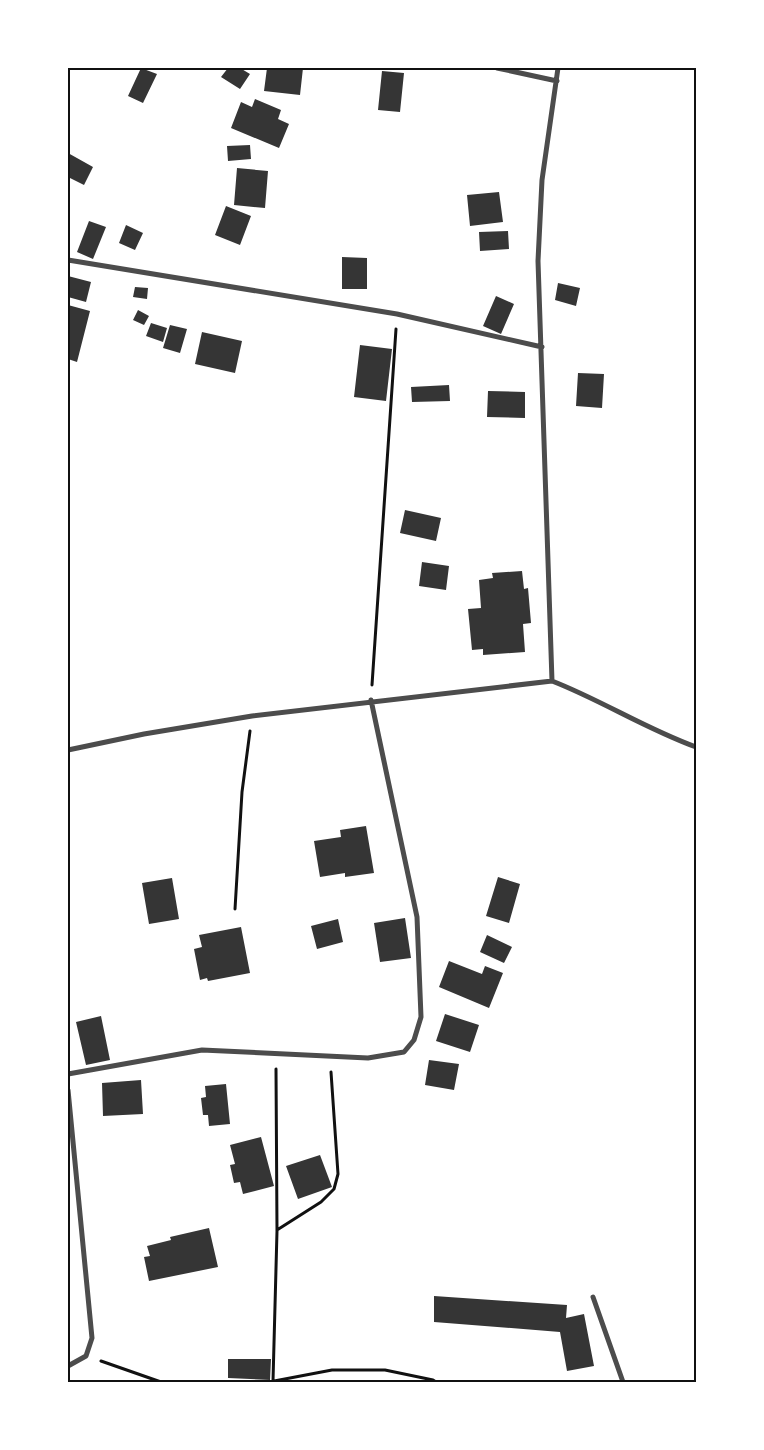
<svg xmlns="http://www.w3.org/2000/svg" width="764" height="1450" font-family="'Varela Round',sans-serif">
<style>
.building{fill:#353535}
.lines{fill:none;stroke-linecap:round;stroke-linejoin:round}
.path{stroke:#111;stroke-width:3}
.minor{stroke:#4c4c4c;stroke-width:5}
.neatline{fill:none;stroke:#111;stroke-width:2}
</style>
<rect width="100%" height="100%" fill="#fff"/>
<path class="building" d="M141,68l16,6 -14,29 -15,-7z
M228,68h12l10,6 -10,15 -19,-12z
M267,68h36l-3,27 -36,-4z
M382,71l22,2 -4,39 -22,-2z
M255,99l26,11 -3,9 11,5 -10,24 -48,-20 10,-26 11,5z
M250,145l1,14 -23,2 -1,-15z
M68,153l25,14 -9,18 -16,-8z
M237,168l31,3 -3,37 -31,-3z
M499,192l4,30 -33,4 -3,-31z
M226,206l25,10 -11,29 -25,-10z
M89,221l17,6 -13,32 -16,-7z
M126,225l17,8 -8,17 -16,-7z
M508,231l1,18 -29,2 -1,-19z
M342,257l25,1v31h-25z
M68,276l23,6 -5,20 -18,-5z
M558,283l22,5 -4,18 -21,-6z
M135,287l13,1 -1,11 -14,-2z
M496,296l18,8 -13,30 -18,-8z
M68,305l22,6 -13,51 -9,-3z
M138,310l11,6 -5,9 -11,-5z
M151,323l16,5 -4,14 -17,-6z
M170,325l17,4 -7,24 -17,-5z
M202,332l40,9 -7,32 -40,-9z
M360,345l32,4 -6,52 -32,-4z
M578,373l26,1 -2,34 -26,-2z
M449,385l1,16 -38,1 -1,-15z
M488,391l37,1v26l-38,-1z
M405,510l36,8 -5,23 -36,-8z
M422,562l27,4 -3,24 -27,-4z
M522,571l2,18 4,-1 3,35 -8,1 2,28 -42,3v-6l-11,1 -4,-41 13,-1 -2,-28 14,-2 -1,-5z
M366,826l8,47 -29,4v-4l-25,4 -6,-36 27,-4 -1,-7z
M498,877l22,7 -11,39 -23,-7z
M172,878l7,41 -30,5 -7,-41z
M405,918l6,40 -31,4 -6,-39z
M338,919l5,23 -26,7 -6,-23z
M241,927l9,46 -42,8 -1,-3 -7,2 -6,-31 8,-2 -3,-12z
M487,935l25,12 -8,16 -24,-11z
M449,961l33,13 3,-8 18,7 -14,35 -50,-21z
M445,1014l34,11 -9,27 -34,-11z
M101,1016l9,44 -24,5 -10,-43z
M429,1060l30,4 -5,26 -29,-5z
M141,1080l2,34 -40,2 -1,-33z
M226,1084l4,40 -21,2 -1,-11h-5l-2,-17 5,-1 -1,-11z
M261,1137l13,49 -31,8 -3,-12 -6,1 -4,-18 5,-1 -5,-19z
M320,1155l12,32 -34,12 -12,-33z
M209,1228l9,39 -69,14 -5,-24 6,-1 -3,-10 24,-6 -1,-3z
M434,1296l133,9 -1,13 18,-4 10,52 -27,5 -7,-39 -126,-10z
M228,1359h43l-1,21 -42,-2z"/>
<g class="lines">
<path class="path" d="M372,685l24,-356
M235,909l7,-117 8,-61
M277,1230l44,-28 13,-13 4,-15 -7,-102
M101,1361l60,21
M273,1381l4,-150 -1,-162
M269,1382l63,-12h53l48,10 3,2"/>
<path class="minor" d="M497,68l60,13
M68,260l329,54 145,33
M552,681l-14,-420 4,-81 16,-112
M68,750l76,-16 108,-18 300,-35c49,19 94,48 144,66
M68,1074l134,-24 166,8 36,-6 10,-12 7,-23 -4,-100 -46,-217
M68,1090l24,248 -6,18 -18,10
M593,1297l30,85"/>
</g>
<rect width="764" height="1450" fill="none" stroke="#ffffff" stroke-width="138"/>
<rect x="69" y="69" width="626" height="1312" class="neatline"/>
</svg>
